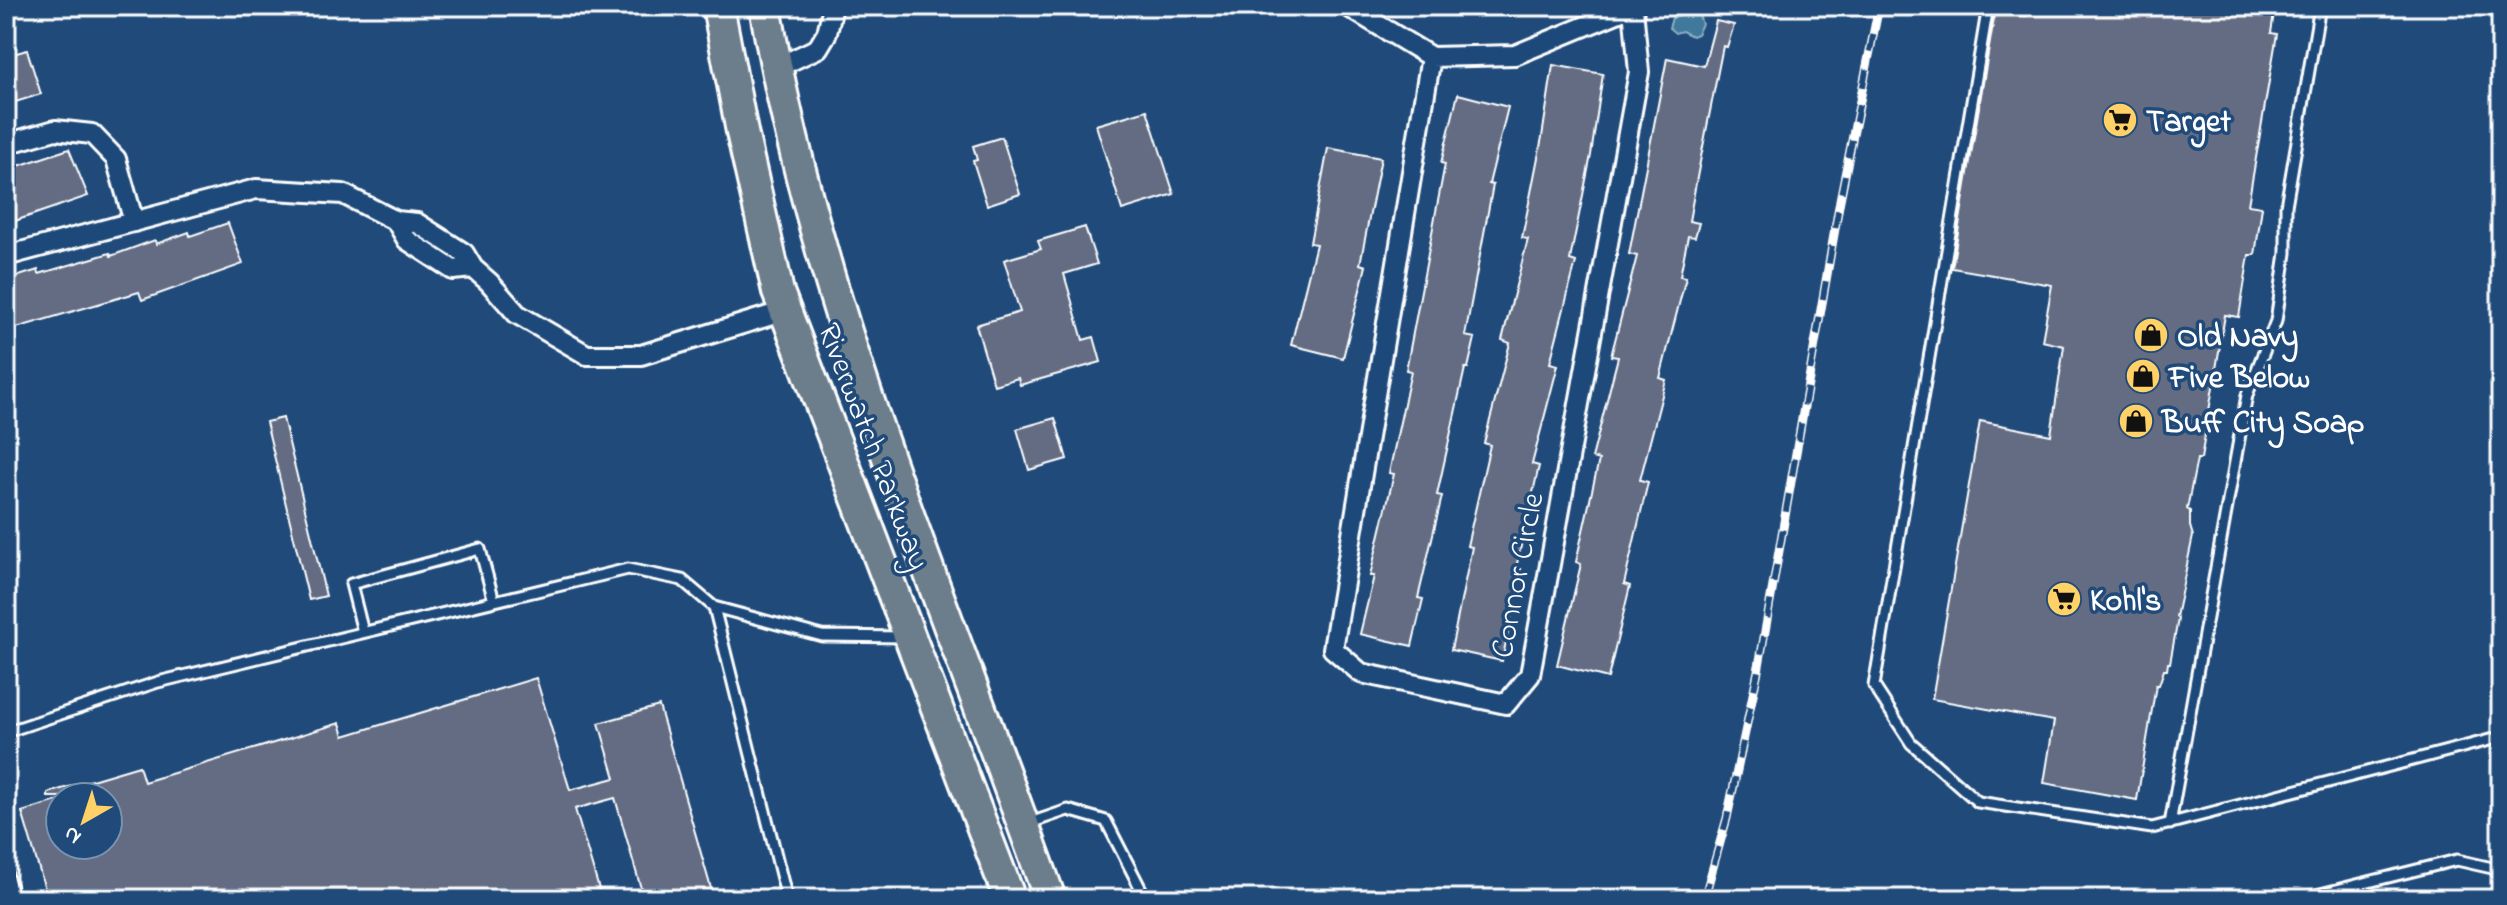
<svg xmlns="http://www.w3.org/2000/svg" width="2507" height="905" font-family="'Indie Flower',sans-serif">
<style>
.water{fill:#41799b;stroke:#8dafc3;stroke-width:2}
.building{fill:#636c83;stroke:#fff;stroke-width:2}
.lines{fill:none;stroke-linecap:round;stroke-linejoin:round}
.lane-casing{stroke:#fff;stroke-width:15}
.street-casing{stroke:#fff;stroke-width:24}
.primary-casing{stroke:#fff;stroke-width:36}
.lane{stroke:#1f4a7a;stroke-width:9}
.street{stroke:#1f4a7a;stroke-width:18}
.primary{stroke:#6c7d8b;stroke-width:30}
.rail-casing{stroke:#fff;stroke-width:9}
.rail{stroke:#1f4a7a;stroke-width:6;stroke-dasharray:18;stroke-linecap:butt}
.labels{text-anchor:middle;stroke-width:7;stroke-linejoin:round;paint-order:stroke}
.poi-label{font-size:32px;font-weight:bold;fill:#fff;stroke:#1f4a7a;text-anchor:start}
.street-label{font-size:32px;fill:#fff;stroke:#1f4a7a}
</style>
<rect width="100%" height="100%" fill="#1f4a7a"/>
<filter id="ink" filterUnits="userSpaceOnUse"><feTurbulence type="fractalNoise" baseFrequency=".0125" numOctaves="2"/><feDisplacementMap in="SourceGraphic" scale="16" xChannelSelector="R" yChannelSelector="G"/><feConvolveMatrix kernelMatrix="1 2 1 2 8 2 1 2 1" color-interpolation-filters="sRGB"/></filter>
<g filter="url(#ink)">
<path class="water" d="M1681,6h26l-8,9 3,9 -5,10 -5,2 -10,-5 -7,2 -6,-5 3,-10 9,-2z"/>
<path class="building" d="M2028,6h247l-4,27 6,1 -29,171 14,2 -7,48h-6l-10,62 -14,-2 -24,144h-4l-10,50 3,2v15l3,10 -17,81 2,2 -8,44h-2l-1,7h-3l-5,15h-3l-19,115 -93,-17 10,-62 -122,-22 48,-278 71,14 13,-89 -22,-5 10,-56 -100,-17 43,-256 31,4z
M1716,21l18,4 -7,22 -4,-1 -25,126 -9,49 10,2 -4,14 -7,-1 -8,40 6,1 -26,101 6,2 -26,100 8,2 -24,102 6,2 -22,92 -51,-13 24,-101 -5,-2 23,-102 -7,-2 26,-101 -7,-1 26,-100 -8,-2 38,-196 37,8z
M27,50l14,44 -35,11v-49z
M1553,65l50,9 -12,81 -21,105 6,2 -26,101 8,2 -26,99 7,2 -23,102 5,1 -19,92 -51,-11 21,-103 -5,-1 23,-101 -6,-2 26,-100 -8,-3 26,-101 -6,-1 20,-101z
M1458,94l50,13 -19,77 4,1 -28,151 10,2 -7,30h-3l-28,127 5,1 -24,102 5,1 -11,47 -52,-12 14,-58h-4l24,-102 -5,-1 22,-102 -5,-1 39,-206 -4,-1z
M1147,110l27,84 -52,16 -26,-85z
M1002,137l18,57 -33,11 -14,-44 4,-1 -4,-14z
M1328,148l53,10 -21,106 6,2 -23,92 -52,-13 25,-101 -6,-1z
M69,149l19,47 -82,28v-54z
M228,223l15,41 -101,36 -3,-8 -133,39v-51l32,-10 1,4 71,-21 1,3 44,-16 1,4 33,-12 1,4z
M1085,227l12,37 -33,10 19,66 11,-3 7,25 -81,23 -2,-7 -24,7 -18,-60 44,-13 -16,-52 37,-11 -3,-8z
M283,418l43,178 -17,4 -43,-178z
M1055,418l12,41 -38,11 -12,-41z
M536,678l34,112 45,-12 -16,-55 60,-17 55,193h-70l-29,-101 -40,11 27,90h-554l-26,-87 38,-12v45h48v-48h-60v-4l91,-27 5,16 196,-59 4,13z"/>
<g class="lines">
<g class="lane-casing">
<path id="lane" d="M1988,6l-114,680 37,57 67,59 174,26 349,-91
M714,607l73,292
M363,632l-12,-48 129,-35 14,52
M6,732l152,-50 470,-113 54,11 32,27 108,29 84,1
M1027,824l41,-14 38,11 40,78
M2170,824l77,-429 29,-74 10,-68v-47l34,-200
M6,871l8,28
M2300,899l157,-39 44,10"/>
</g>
<g class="street-casing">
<path id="street" d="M1347,6l84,51 84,-2 119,-49
M1431,57l-98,592 28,24 145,31 24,-29 109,-603 -6,-64
M776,68l42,-20 9,-15 6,-27
M6,144l49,-14 37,4 24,25 18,63
M396,221l11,19 46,30 20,-2
M6,256l250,-67 87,5 53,27 21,2 47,30 9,15 16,14 28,32 70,41h54l144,-44"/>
</g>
<g class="primary-casing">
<path id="primary" d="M718,6l24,126 36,160 232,607
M765,6c53,310 181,599 285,893"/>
</g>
<use href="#lane" class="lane"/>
<use href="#street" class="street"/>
<use href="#primary" class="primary"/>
<g class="rail-casing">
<path id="rail" d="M1704,899l23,-81 32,-152 81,-466 39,-194"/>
</g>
<use href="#rail" class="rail"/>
</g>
</g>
<defs>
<g id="supermarket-disc" transform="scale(1.8)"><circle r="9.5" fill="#ffd166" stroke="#1f4a7a"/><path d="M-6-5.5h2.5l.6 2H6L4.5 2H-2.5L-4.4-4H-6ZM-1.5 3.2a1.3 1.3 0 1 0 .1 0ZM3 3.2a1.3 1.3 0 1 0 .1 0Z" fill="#111"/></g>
<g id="shop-disc" transform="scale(1.8)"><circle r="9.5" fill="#ffd166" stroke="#1f4a7a"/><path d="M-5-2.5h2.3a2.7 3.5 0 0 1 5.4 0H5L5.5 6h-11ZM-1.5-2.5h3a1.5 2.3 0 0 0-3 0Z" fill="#111"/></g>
</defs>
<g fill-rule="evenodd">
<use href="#supermarket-disc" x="2120" y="120"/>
<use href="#shop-disc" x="2151" y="335"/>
<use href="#shop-disc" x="2143" y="376"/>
<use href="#shop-disc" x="2136" y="421"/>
<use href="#supermarket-disc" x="2064" y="599"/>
</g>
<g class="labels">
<g class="poi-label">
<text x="2146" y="131">Target</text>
<text x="2177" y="346">Old Navy</text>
<text x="2169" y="387">Five Below</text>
<text x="2162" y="432">Buff City Soap</text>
<text x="2090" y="610">Kohl's</text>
</g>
<g class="street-label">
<text transform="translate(875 446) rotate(69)" y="11">Riverwatch Parkway</text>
<text transform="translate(1516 575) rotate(-79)" y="11">Connor Circle</text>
</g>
</g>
<rect width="2507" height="905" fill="none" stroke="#1f4a7a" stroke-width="32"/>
<rect x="16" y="16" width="2475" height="873" fill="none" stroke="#fff" stroke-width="3" filter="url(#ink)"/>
<g transform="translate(84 821) rotate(219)"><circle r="38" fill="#1f4a7a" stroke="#7992af" stroke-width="2"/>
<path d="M0-6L14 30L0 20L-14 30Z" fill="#ffd166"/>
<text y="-12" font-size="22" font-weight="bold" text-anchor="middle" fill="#ffffff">N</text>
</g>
</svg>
